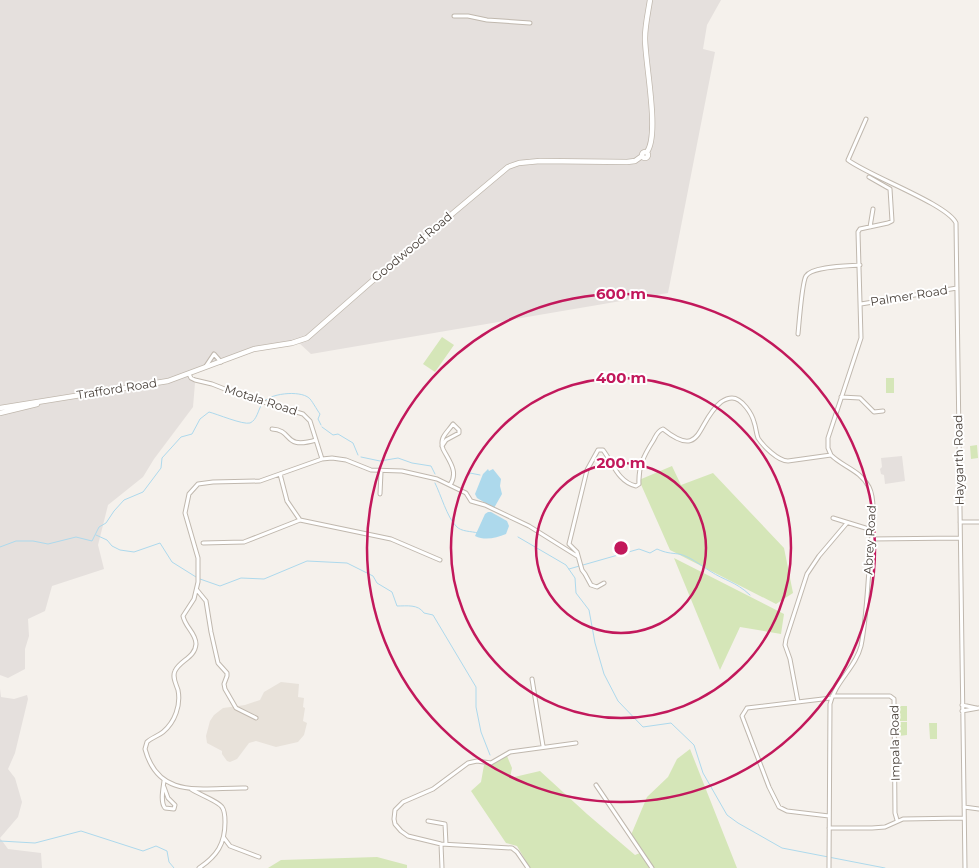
<svg xmlns="http://www.w3.org/2000/svg" width="979" height="868" font-family="Montserrat,sans-serif">
<style>
.residential{fill:#e8e2da}
.industrial{fill:#e5e0dd}
.green{fill:#d5e6b8}
.water{fill:#add9ec}
.lines{fill:none;stroke-linecap:round;stroke-linejoin:round}
.stream{stroke:#add9ec;stroke-width:1}
.minor-casing{stroke:#c0b8ae;stroke-width:5}
.tertiary-casing{stroke:#c0b8ae;stroke-width:6}
.minor{stroke:#fff;stroke-width:3}
.tertiary{stroke:#fff;stroke-width:4.5}
.ring{fill:none;stroke:#c2185b;stroke-width:2.5}
.labels{text-anchor:middle;stroke-width:4;stroke-linejoin:round;paint-order:stroke}
.street-label{font-size:12px;fill:#49413a;stroke:#fff}
.centre{fill:#c2185b;stroke:#fff;stroke-width:2.5}
.ring-label{font-size:15px;text-anchor:middle;font-weight:bold;fill:#c2185b;stroke:#fff;stroke-width:4;stroke-linejoin:round;paint-order:stroke}
</style>
<rect width="100%" height="100%" fill="#f5f1ec"/>
<path class="residential" d="M281,682l18,2 -1,13 6,1 -1,9 2,1 -2,13 4,2 -3,12 -6,7 -22,5 -20,-6 -7,2 -12,16 -7,3 -3,-1 -5,-7v-3l-15,-8 -1,-7 4,-15 4,-6 9,-7 22,-3 15,-5 4,-8z"/>
<path class="industrial" d="M0,0h721l-14,25 -4,24 12,3 -47,241 -357,61 -13,-12 -44,8 -65,24 1,4 5,5 -2,24 -39,52 -11,18 -35,28 -10,40 6,24 -52,17 -7,25 -17,8 1,17 -4,13v20l-17,9 -8,-3z
M902,456l3,25 -20,3 -1,-9 -3,-1 -1,-5 2,-2 -1,-9z
M0,689l1,8 13,2 13,-4 1,4 -13,54 -7,16 7,9 7,24 -4,15 -18,21z
M0,838l8,11 33,4 1,15h-42z"/>
<path class="green" d="M442,337l12,8 -19,27 -12,-8z
M886,378h8v15h-8z
M977,445l1,13 -7,1 -1,-13z
M672,466l9,19 32,-12 71,75 9,45 -17,11 -106,-54 -31,-70z
M674,558l110,56 -3,20 -41,-7 -20,43z
M899,706h8v15h-8z
M899,722h8v13l-8,1z
M929,723h8v16h-7z
M690,749l47,119h-207l-13,-22 -11,-3 -35,-52 10,-9 3,-17h6l17,-9 5,12 -2,10 30,-7 47,43 48,41 5,-2 2,-3 -11,-15 16,-38 21,-20 9,-18z
M377,857l30,8v3h-139l13,-8z"/>
<path class="water" d="M488,469l1,2 4,-2 8,10 -1,7 2,8 -8,14 -17,-10 -2,-4 8,-20z
M488,512h3l16,9 2,5 -3,8c-10,4 -21,7 -31,2l10,-22z"/>
<g class="lines">
<path class="stream" d="M322,427l11,8 5,-1 15,9 5,12
M361,457l19,4 18,-3 14,5 19,3 4,8
M469,475l1,-2 10,2
M435,483c6,12 12,34 21,43 5,6 15,5 22,7
M96,535l11,5 5,6 8,4 14,2 26,-9 12,19 24,15
M518,537l48,28 9,13 1,15 13,17 6,33 9,31 14,27 25,26 28,-4 23,22 9,28 24,42 11,8 44,25 103,20
M0,547l16,-6h17l15,3 28,-7 16,4 7,-14 7,-4 8,-12 10,-11 19,-8 18,-24 1,-10 19,-21 11,-3 8,-15 9,-7c8,2 34,13 41,11 7,-3 8,-13 12,-19 6,-11 38,-14 47,-6 2,1 8,12 11,16l-2,5 3,6
M569,569l70,-20 11,4 7,-4c9,4 13,4 22,5 12,3 21,11 31,17 15,10 25,10 40,24
M200,579l20,7 21,-8 23,1 43,-18 40,2 26,13 4,7 15,9 5,14c10,0 21,-2 27,7l9,2 43,72v20l5,25 9,23
M0,841l35,2 46,-12 62,20 13,-5 11,5 2,11 5,6"/>
<g class="minor-casing">
<path id="minor" d="M454,16h14l19,4 43,3
M866,119l-18,41c21,16 99,44 108,63l9,645
M870,227l3,-18
M861,304l96,-16
M798,334c1,-10 4,-52 8,-58 6,-10 43,-10 54,-11
M206,366l8,-12 7,8
M189,374l2,4 4,2 17,4 28,11 63,19 7,7 12,38
M841,397l19,1 14,14 9,-1
M272,429c22,1 10,21 44,11
M442,446l4,-6 13,-7v-3l-6,-6c-6,9 -14,13 -10,25 6,12 16,23 7,36
M280,474l7,27 13,19 91,19 49,21
M380,494l1,-22
M833,518l39,12
M960,522h19
M871,539l89,-1
M203,543l41,-1 56,-22
M604,583l-7,4 -6,-2 -6,-11 -3,-4 -5,-18 -8,-8 18,-74 11,-20h5c10,13 15,32 33,36l3,-2c-1,-17 5,-29 14,-43 3,-5 4,-10 10,-12 40,32 33,-7 58,-27 3,-2 6,-4 11,-4 10,0 20,16 22,24 2,5 2,11 4,16 5,8 20,23 30,23l43,-6
M197,590l9,11 5,31 7,31 9,10v3l-3,8 1,5 11,19 20,10
M532,679l11,67
M832,696h58l4,3 1,114 2,7
M798,702l-8,-43 -5,-14 1,-6 21,-65 12,-18 28,-33
M962,705l14,3
M962,711l17,-3
M596,785l56,83
M164,787l4,11 7,7 -1,4 -9,-1c-5,-6 -2,-19 -1,-27
M246,788c-42,-1 -87,13 -101,-39l2,-7c4,-4 11,-6 16,-10 12,-10 18,-27 15,-42 -2,-6 -6,-13 -3,-19 5,-11 20,-13 21,-27 0,-11 -11,-17 -13,-28l11,-17 4,-17v-24l-13,-45 4,-19 9,-10 15,-2 47,-1 62,-22 10,-1 14,2 25,10 31,1 35,8 29,14 5,8 14,4 44,21 48,30
M191,789c7,5 27,12 31,18 3,4 3,10 3,15 0,22 -8,34 -26,46
M964,807l15,2
M829,816l-42,-5 -8,-4 -10,-20 -27,-71 5,-8 84,-10
M428,821l17,3 1,20
M829,828h43l13,-1 18,-8 61,-1
M224,838l6,8 29,11
M441,844l1,24
M528,868l-11,-16 -5,-4 -71,-4 -33,-8 -7,-5 -6,-7 -1,-5 1,-9 8,-8 30,-13 35,-26 9,-2 14,2 19,-11 66,-9
M829,868l1,-164c5,-22 26,-37 31,-58 5,-25 6,-51 8,-76 1,-21 9,-66 0,-83 -9,-17 -26,-20 -38,-32l-3,-7v-10l33,-100 -3,-106 2,-3 28,-6 4,-2 -2,-32 -21,-12"/>
</g>
<g class="tertiary-casing">
<path id="tertiary" d="M642 155a3 3 0 1 1 6 0a3 3 0 1 1-6 0Z
M647,152c13,-18 -2,-89 -2,-114 0,-12 3,-25 5,-38
M0,408l168,-27 86,-32 38,-6 15,-5 64,-56 137,-115 11,-4 21,-2 87,1 8,-1 7,-5
M0,413l37,-9"/>
</g>
<use href="#minor" class="minor"/>
<use href="#tertiary" class="tertiary"/>
</g>
<g class="ring">
<circle cx="621" cy="548" r="85"/>
<circle cx="621" cy="548" r="170"/>
<circle cx="621" cy="548" r="254"/>
</g>
<g class="labels">
<g class="street-label">
<text transform="translate(412 247) rotate(-40)" y="4">Goodwood Road</text>
<text transform="translate(909 296) rotate(-9)" y="4">Palmer Road</text>
<text transform="translate(117 389) rotate(-9)" y="4">Trafford Road</text>
<text transform="translate(261 400) rotate(18)" y="4">Motala Road</text>
<text transform="translate(959 460) rotate(-91)" y="4">Haygarth Road</text>
<text transform="translate(870 540) rotate(-87)" y="4">Abrey Road</text>
<text transform="translate(895 743) rotate(-91)" y="4">Impala Road</text>
</g>
</g>
<circle cx="621" cy="548" r="8" class="centre"/>
<g class="ring-label">
<text x="621" y="299">600 m</text>
<text x="621" y="383">400 m</text>
<text x="621" y="468">200 m</text>
</g>
</svg>
